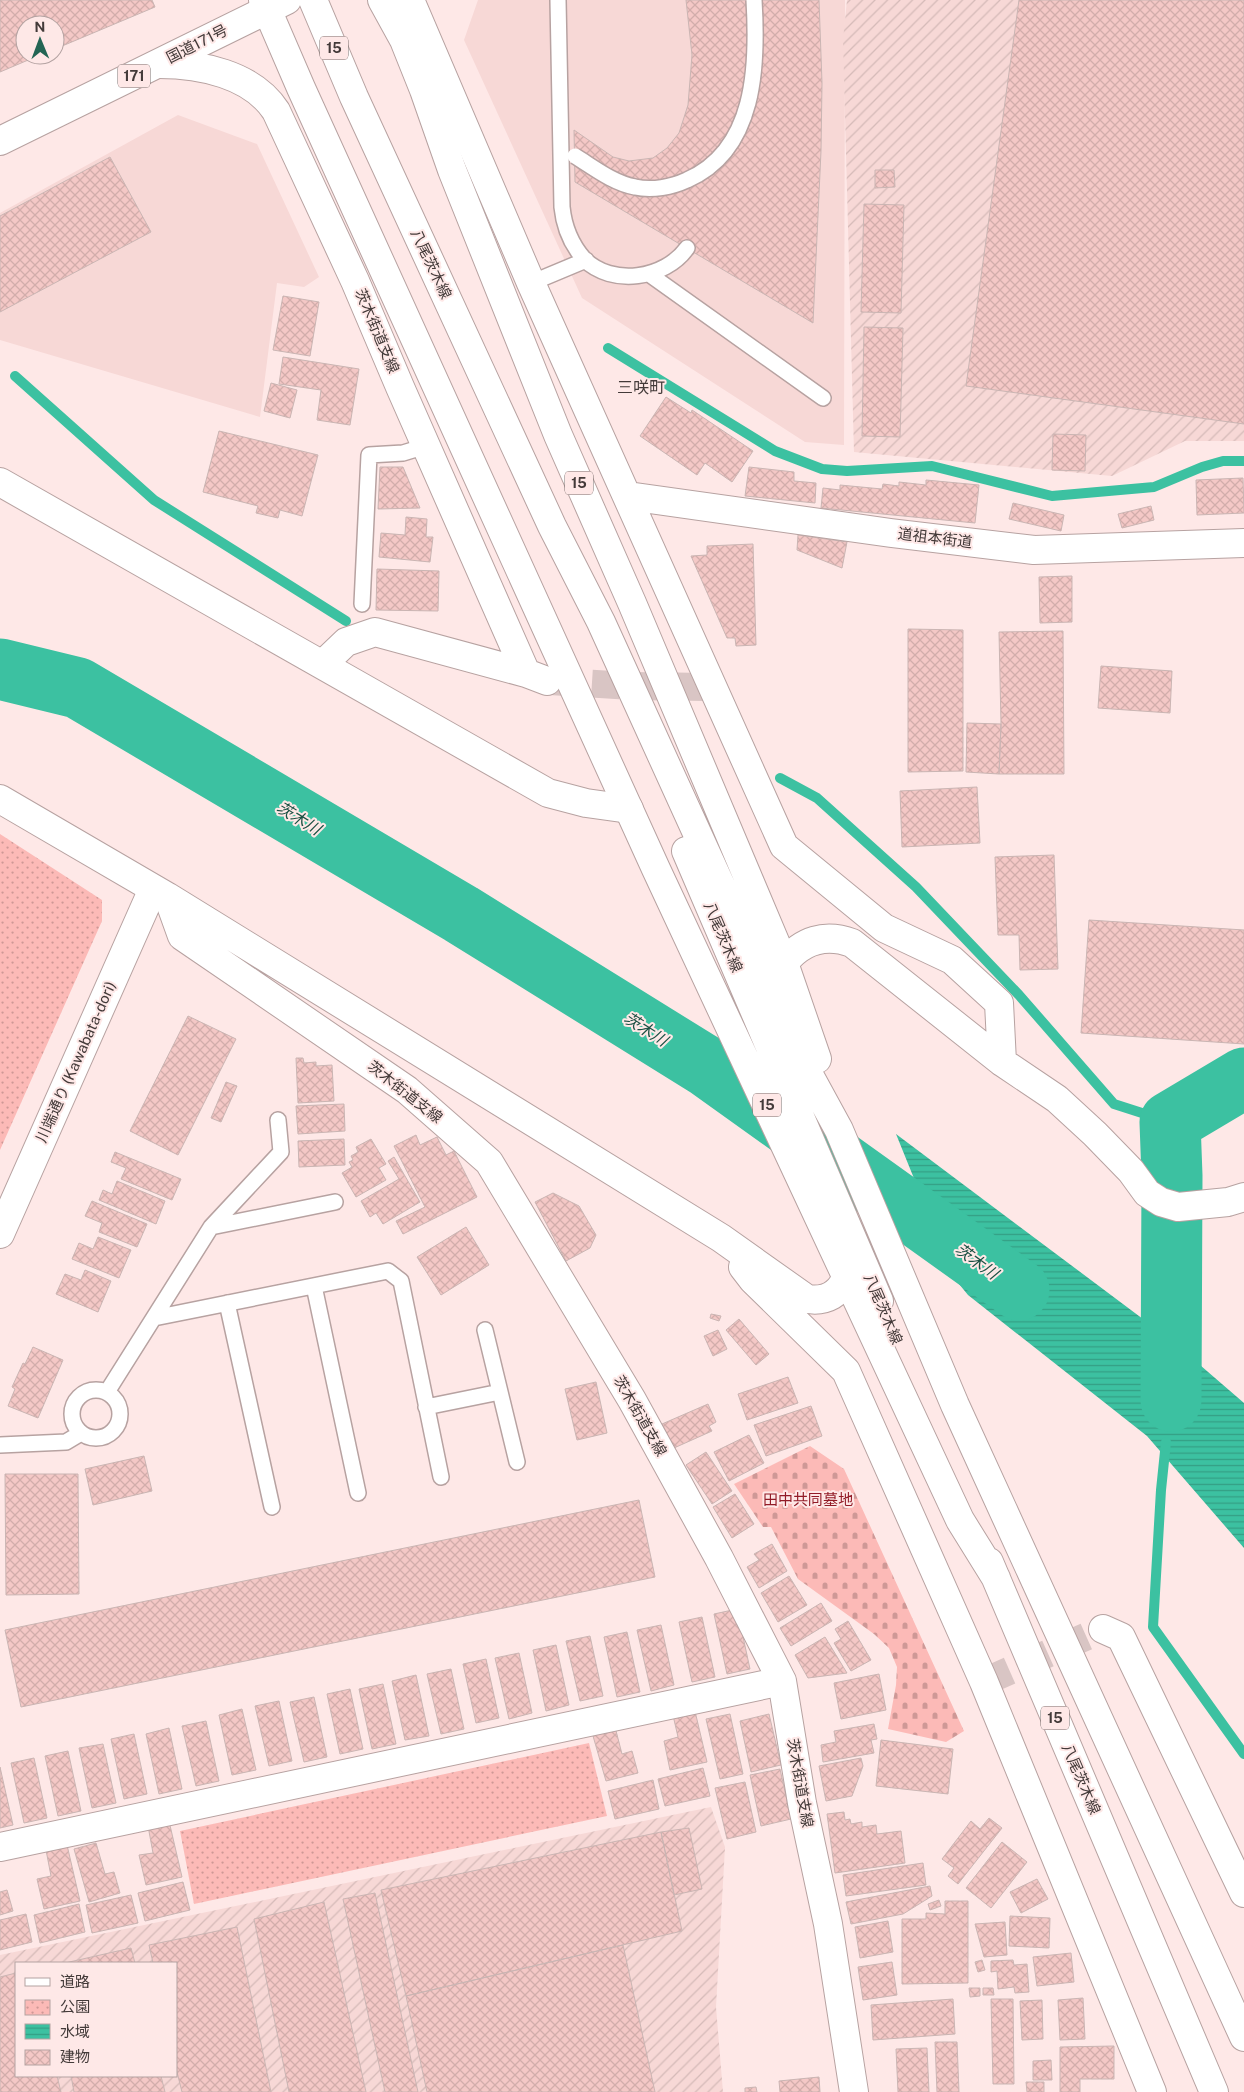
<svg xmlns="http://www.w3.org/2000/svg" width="1244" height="2092" font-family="'Public Sans','Noto Sans JP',sans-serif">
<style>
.built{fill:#f7d8d6}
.industrial{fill:url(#industrial-furrows);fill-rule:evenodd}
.cemetery{fill:url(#cemetery-stones)}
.park{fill:url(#park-dots)}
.water{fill:url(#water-rules)}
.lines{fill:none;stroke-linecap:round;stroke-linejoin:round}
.stream{stroke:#3cc1a1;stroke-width:10}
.river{stroke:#3cc1a1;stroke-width:61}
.building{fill:url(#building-cross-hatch);stroke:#cab5b3}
.minor-tunnel{stroke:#d9c5c4;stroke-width:28;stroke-dasharray:28 14;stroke-linecap:butt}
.service-casing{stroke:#b7a2a1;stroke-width:18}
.minor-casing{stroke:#b7a2a1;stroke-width:30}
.tertiary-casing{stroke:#b7a2a1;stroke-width:30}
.primary-casing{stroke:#b7a2a1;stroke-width:30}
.trunk-casing{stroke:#b7a2a1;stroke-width:30}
.service{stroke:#fff;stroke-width:15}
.minor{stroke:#fff;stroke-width:28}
.tertiary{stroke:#fff;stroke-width:28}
.primary{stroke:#fff;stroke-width:28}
.trunk{stroke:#fff;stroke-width:28}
.service-bridge-casing{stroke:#b7a2a1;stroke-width:18;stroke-linecap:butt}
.service-bridge{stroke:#fff;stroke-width:15}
.labels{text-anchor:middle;stroke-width:4;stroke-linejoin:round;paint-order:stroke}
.shield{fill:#fee8e7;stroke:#7b6e6d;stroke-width:1}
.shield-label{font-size:14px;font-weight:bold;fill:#433a39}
.street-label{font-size:15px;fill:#433a39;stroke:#fee8e7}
.park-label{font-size:15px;fill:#921b27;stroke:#fee8e7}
.neighbourhood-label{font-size:16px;fill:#433a39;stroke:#fee8e7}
.water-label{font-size:16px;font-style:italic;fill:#1b5043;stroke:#fee8e7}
</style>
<defs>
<pattern id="industrial-furrows" width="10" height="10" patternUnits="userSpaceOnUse" patternTransform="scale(1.25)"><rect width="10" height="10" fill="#f7d8d6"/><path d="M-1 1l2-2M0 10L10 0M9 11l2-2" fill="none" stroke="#d5bab8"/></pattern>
<pattern id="cemetery-stones" width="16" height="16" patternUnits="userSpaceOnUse" patternTransform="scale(1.25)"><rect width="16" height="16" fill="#fcbab7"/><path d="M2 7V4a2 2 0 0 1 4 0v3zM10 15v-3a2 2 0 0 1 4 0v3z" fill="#ce9896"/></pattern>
<pattern id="park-dots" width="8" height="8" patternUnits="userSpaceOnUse" patternTransform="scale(1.25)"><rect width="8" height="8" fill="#fcbab7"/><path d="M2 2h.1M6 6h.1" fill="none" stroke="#ce9896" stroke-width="1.8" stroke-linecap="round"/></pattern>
<pattern id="water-rules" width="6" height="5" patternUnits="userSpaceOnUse" patternTransform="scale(1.25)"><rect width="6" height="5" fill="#3cc1a1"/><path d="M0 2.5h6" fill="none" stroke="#349e84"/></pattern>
<pattern id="building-cross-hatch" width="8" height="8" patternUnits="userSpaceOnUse" patternTransform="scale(1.25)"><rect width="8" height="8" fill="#f4c8c6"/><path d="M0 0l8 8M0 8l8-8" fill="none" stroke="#d2adab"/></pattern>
</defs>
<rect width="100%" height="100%" fill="#fee8e7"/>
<path class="built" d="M478,0h367l-1,445 -39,-3 -223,-144 -118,-258z
M178,115l79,29 62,133 -15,10 -27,-4 -17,134 -260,-77v-127z"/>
<path class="industrial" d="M847,0h397v441h-59l-73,35 -258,-24 -11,-412z
M711,1807l14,40 -9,160 7,85h-723v-137zM16,1963h160v113h-160z"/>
<path class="cemetery" d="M810,1446l34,23 120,262 -18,11 -58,-13 8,-44 1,-18 -8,-19 -15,-14 -76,-55 -27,-52h-8l-29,-43z"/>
<path class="park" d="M0,834l102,66v21l-102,229z
M589,1743l18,73 -413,88 -14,-73z"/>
<path class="water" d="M896,1134l275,206 73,63v145l-97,-112 -179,-141 -9,-11 10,-3 -30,-70 -11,2z"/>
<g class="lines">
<path class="stream" d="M608,348l167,103 47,18 25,2 85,-5 120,30 102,-9 48,-20 21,-6h21
M15,376l139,124 192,121
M780,778l37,20 99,89 103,108 95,109 56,18
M1166,1442l-5,48 -8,137 91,127"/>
<path class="river" d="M0,669l78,19 383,226 245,152 313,224
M1171,1401l1,-225 -2,-54 74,-44"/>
</g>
<path class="building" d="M0,0h152l3,7 -100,42v-24h-30v30h15l-40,17z
M686,0h133l3,83 -1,68 -8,172 -238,-141 -1,-52 39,27 16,4 24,-3 14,-10 12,-15 9,-28 4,-50z
M1019,0h225v424l-278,-38z
M110,157l41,75 -151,80v-96z
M875,170h19l1,17 -20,1z
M864,204l40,1 -3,108 -40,-1z
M283,296l36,6 -9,54 -37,-6z
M864,327l39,1 -3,109 -38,-1z
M283,357l76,12 -9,56 -33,-5 4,-30 -42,-6z
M271,383l26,7 -7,28 -26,-7z
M666,397l25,16 1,-3 61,41 -21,31 -27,-19 -8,12 -57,-39z
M219,431l99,24 -16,61 -22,-6 -2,8 -22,-5 2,-7 -55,-14z
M1053,434l33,1 -1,36 -33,-1z
M380,467h23l17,41 -42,1z
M749,467l45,5v9l22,2 -1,20 -70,-7z
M1243,478l1,35 -47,2 -1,-35z
M926,480l53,5 -4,38 -154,-15 2,-20 17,2v-5l42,4 1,-5 16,2v-4l27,3z
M1013,503l51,12 -3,16 -52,-12z
M1151,506l3,14 -32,8 -4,-14z
M406,517l21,2 -1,18h7l-3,25 -51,-5 2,-24 24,2z
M798,535l49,7 -5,26 -45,-18z
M753,544l3,101 -20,1 -1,-8h-8l-36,-82 16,-1v-9z
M377,569l62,2 -1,40 -62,-1z
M1072,576v46l-32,1 -1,-46z
M908,629l55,1v141l-55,1z
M1063,631l1,143h-65l2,-50 -2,-92z
M1101,666l71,5 -2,42 -72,-5z
M967,723l34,1 -2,50 -33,-2z
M977,787l3,56 -78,4 -2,-56z
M1054,855l4,114 -38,1 -1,-35h-21l-3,-78z
M1089,920l155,10v114l-163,-11z
M188,1016l48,23 -58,116 -48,-24z
M296,1058h7l1,5 12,-1v4l16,-1 2,36 -36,2z
M226,1082l11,4 -16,36 -10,-4z
M344,1104l1,27 -47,3 -2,-28z
M416,1135l4,10 17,-8 9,18 8,-4 23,46 -74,37 -7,-13 29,-14 -31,-61z
M344,1139l1,26 -46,2 -1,-26z
M371,1139l15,25 -7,4 7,12 -30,17 -14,-24 10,-6 -3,-5 4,-2 -2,-4 7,-4 -2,-5z
M115,1152l66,27 -9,21 -51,-21 5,-11 -15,-6z
M394,1157l26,45 -37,22 -7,-11 -6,4 -9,-16 38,-22 -11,-18z
M117,1181l48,20 -9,23 -57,-24 4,-10 9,4z
M553,1193l26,13 17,29 -6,13 -24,13 -31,-59z
M92,1201l55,23 -10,23 -38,-15 3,-9 -17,-7z
M466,1227l23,38 -48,30 -24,-38z
M98,1237l33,13 -12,28 -47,-19 7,-16 14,6z
M85,1270l26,11 -13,31 -42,-18 9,-20 16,6z
M711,1314l10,2 -2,5 -9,-3z
M739,1319l30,35 -13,11 -30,-35z
M718,1330l9,19 -14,7 -9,-20z
M33,1347l30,13 -25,58 -30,-12 7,-17 -3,-2 11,-24 2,1z
M788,1377l10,26 -51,17 -9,-26z
M596,1382l11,51 -30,7 -12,-51z
M708,1404l8,18 -7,4 3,5 -38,17 -12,-24z
M811,1406l11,30 -56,20 -12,-31z
M749,1435l15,28 -35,18 -15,-29z
M706,1452l26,39 -20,13 -26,-39z
M144,1456l8,35 -59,14 -8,-36z
M5,1474h73l1,120 -73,1z
M735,1494l19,30 -22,14 -19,-31z
M639,1500l16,77 -634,130 -16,-77z
M772,1544l15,27 -28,17 -12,-21 12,-7 -5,-6z
M789,1576l18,29 -29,17 -17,-29z
M821,1603l11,18 -41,25 -11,-18z
M737,1609l13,60 -23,5 -13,-60z
M702,1617l13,60 -23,5 -13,-60z
M848,1621l23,39 -20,11 -17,-28 7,-4 -6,-10z
M661,1625l13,60 -23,6 -14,-61z
M627,1632l13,60 -23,5 -13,-60z
M590,1636l13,60 -23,5 -14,-60z
M825,1637l22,36 -39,5 -13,-23z
M556,1645l13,60 -23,6 -13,-61z
M519,1653l13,60 -23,6 -14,-61z
M486,1659l13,59 -23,5 -13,-59z
M451,1669l13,60 -23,5 -14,-60z
M879,1674l7,36 -45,9 -7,-36z
M416,1675l13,61 -24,4 -13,-59z
M383,1684l13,60 -24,5 -13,-60z
M350,1689l13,60 -23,5 -13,-60z
M314,1697l13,60 -23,5 -14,-60z
M279,1701l13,60 -23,5 -14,-60z
M694,1707l13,55 -37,8 -6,-29 14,-4 -6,-26z
M242,1709l14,61 -24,5 -13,-60z
M730,1714l13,60 -23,5 -14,-60z
M769,1714l12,51 -30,7 -11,-51z
M206,1721l13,60 -23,5 -14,-60z
M614,1723l8,31 10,-3 6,22 -32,8 -15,-52z
M874,1724l3,15 -6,1 3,13 -51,9 -2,-17 15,-3 -2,-11z
M169,1728l13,61 -23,5 -13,-60z
M134,1734l13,60 -23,5 -13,-60z
M881,1740l72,9 -5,45 -72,-8z
M103,1744l13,59 -24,5 -13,-60z
M68,1751l13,60 -23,5 -13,-60z
M34,1758l13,60 -23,5 -13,-60z
M861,1758l2,8 -11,30 -26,5 -7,-35z
M0,1767l13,58 -13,3z
M703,1768l7,28 -45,10 -7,-27z
M780,1769l11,50 -30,7 -11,-51z
M653,1780l6,29 -44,10 -7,-28z
M745,1782l11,50 -29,7 -12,-51z
M844,1812l1,8 5,-1 1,5 11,-2v5l14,-2 1,9 24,-3 4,32 -70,10 -8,-59z
M989,1818l13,10 -44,56 -10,-8 6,-8 -12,-9 29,-38 9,8z
M169,1821l13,56 -36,8 -7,-30 14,-2 -5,-27z
M689,1828l13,61 -28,6 -13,-63z
M661,1832l21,99 -276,65 -25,-106z
M1002,1842l25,20 -36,46 -25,-20z
M96,1843l9,31 9,-2 6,21 -31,9 -15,-53z
M67,1845l13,56 -36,8 -7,-30 14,-3 -5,-26z
M923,1863l3,22 -80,11 -3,-21z
M1037,1879l11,20 -27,14 -11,-21z
M183,1882l7,28 -45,11 -7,-28z
M930,1886l2,10 -29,18 -52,10 -5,-22z
M7,1890l6,21 -13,4v-23z
M375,1893l43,199h-33l-42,-193z
M131,1895l7,28 -46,10 -6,-28z
M939,1900l2,6 -11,4 -2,-6z
M945,1901h23v82l-66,1v-65h24v-6l19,1z
M324,1902l42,190h-77l-35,-173z
M79,1904l6,28 -45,11 -6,-28z
M26,1914l6,28 -32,8v-30z
M1010,1916l40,2 -1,30 -40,-2z
M888,1921l5,31 -33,6 -5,-31z
M1005,1922l2,33 -23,2 -9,-33z
M237,1927l34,165h-89l-6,-24v-105h-23l-4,-18z
M623,1945l32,147h-228l-21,-96z
M131,1948l4,15h-70z
M1071,1953l3,29 -37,4 -4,-29z
M982,1960l3,10 -7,2 -3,-10z
M1013,1960l1,5 13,-1 2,28 -14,1 -1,-6 -16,2 -1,-18 -6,1v-11z
M892,1962l5,33 -34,5 -5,-33z
M16,1973v103h41l4,16h-61v-115z
M969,1988h11v8l-10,1z
M983,1988h10l1,7h-11z
M1083,1998l2,41 -25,1 -2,-40z
M953,1999l2,35 -82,6 -2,-35z
M991,1999h22l1,85h-21z
M1042,2000l1,39 -21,1 -2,-39z
M935,2042h22l2,50h-22z
M1114,2046v33h-34v13h-20v-45z
M927,2048l2,44h-31l-2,-43z
M1051,2060l1,20h-19v-19z
M71,2076h90l4,16h-91z
M819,2077l1,15h-40l-1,-11z
M1026,2082h18v10h-17z
M756,2087l1,5h-12v-4z"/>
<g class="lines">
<path class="minor-tunnel" d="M550,681l80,5 84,1
M984,1682l119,-53"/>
<g class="service-casing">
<path id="service" d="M558,0l4,207c2,20 8,36 22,52 28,28 81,20 103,-11
M649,274l174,124
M531,283l55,-23
M362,604l7,-149 34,-2 23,-7
M211,1227l124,-25
M314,1286l44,207
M227,1303l45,204
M154,1318l234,-47 13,10 40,196
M485,1330l32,132
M72 1414a24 24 0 1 1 48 0a24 24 0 1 1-48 0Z
M107,1392l104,-165 70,-75 -3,-32
M426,1407l74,-15
M0,1445l66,-3 15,-9"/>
</g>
<g class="minor-casing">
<path id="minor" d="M410,0l121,283 253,563 100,82 68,32 47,43 3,59
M159,64c41,0 93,10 117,47l79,170 45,106 126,286
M0,482l548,311 38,10 43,6
M628,496l263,37 143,17 210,-7
M323,664l23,-22 29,-10 151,41 21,8
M0,799l168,98 553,341 86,61c19,3 34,-5 40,-24
M168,897l14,39 225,154 82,72 143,238 87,158 63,123 20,122 26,121 26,168
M784,963c18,-23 41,-30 68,-20l150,119 55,37 38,35 36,37 16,22 14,9 17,5 50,-5 16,-5
M743,1267l10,13 93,91 138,311 168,410
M1103,1629l18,8 123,256
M0,1847l782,-166"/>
</g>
<g class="tertiary-casing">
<path id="tertiary" d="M0,1234l153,-345"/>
</g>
<g class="primary-casing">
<path id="primary" d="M263,0l38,88 355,781 304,651 36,58
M313,0l41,97 198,429 49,96 196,431 42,77 116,275 289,632
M382,0l22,40 20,50 28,80 106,265 74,168 152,360 33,96
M686,851l193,450
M989,1562l225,530"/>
</g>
<g class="trunk-casing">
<path id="trunk" d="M0,141l287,-141"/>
</g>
<use href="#service" class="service"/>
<use href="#minor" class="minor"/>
<use href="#tertiary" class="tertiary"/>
<use href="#primary" class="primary"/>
<use href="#trunk" class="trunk"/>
<g class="service-bridge-casing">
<path id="service-bridge" d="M575,156c18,11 38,27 60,31 17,4 37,0 52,-7 69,-30 71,-115 67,-180"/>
</g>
<use href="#service-bridge" class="service-bridge"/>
</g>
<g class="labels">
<g class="shield">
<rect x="320" y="36.5" width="28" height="23" rx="4"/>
<rect x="118" y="64.5" width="32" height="23" rx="4"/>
<rect x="565" y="471.5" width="28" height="23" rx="4"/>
<rect x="753" y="1093.5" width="28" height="23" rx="4"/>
<rect x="1041" y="1706.5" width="28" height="23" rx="4"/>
</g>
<g class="shield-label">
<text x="334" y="53">15</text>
<text x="134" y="81">171</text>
<text x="579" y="488">15</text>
<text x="767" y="1110">15</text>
<text x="1055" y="1723">15</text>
</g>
<g class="street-label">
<text transform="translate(197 44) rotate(-27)" y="5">国道171号</text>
<text transform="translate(431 264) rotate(65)" y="5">八尾茨木線</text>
<text transform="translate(377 331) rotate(67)" y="5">茨木街道支線</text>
<text transform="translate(935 538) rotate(7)" y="5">道祖本街道</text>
<text transform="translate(723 937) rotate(67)" y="5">八尾茨木線</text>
<text transform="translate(76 1062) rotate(-66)" y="5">川端通り (Kawabata-dori)</text>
<text transform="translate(405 1092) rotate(38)" y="5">茨木街道支線</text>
<text transform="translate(883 1309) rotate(67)" y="5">八尾茨木線</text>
<text transform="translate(640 1416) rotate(60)" y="5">茨木街道支線</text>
<text transform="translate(1081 1779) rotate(67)" y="5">八尾茨木線</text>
<text transform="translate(800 1783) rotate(80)" y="5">茨木街道支線</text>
</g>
<g class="park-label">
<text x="808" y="1505">田中共同墓地</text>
</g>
<g class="neighbourhood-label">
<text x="641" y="393">三咲町</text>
</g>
<g class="water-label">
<text transform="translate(299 818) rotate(31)" y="6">茨木川</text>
<text transform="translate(646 1029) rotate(32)" y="6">茨木川</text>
<text transform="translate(977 1261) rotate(36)" y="6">茨木川</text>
</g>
</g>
<rect x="15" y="1962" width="162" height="115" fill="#fee8e7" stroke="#b3a2a1"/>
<rect x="25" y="1978" width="25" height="8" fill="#ffffff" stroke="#b3a2a1"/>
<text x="60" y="1987" font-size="15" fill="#433a39">道路</text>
<rect x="25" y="2000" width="25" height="15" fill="url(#park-dots)" stroke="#b3a2a1"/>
<text x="60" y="2012" font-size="15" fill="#433a39">公園</text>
<rect x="25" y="2024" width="25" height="15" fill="url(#water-rules)" stroke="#b3a2a1"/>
<text x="60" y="2037" font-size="15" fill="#433a39">水域</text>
<rect x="25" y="2050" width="25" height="15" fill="url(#building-cross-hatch)" stroke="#b3a2a1"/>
<text x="60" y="2062" font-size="15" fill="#433a39">建物</text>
<g transform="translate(40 40) rotate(359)"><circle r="24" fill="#fee8e7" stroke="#b3a2a1"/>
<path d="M0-4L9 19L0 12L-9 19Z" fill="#236554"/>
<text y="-8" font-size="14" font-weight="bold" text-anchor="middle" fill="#433a39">N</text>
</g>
</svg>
